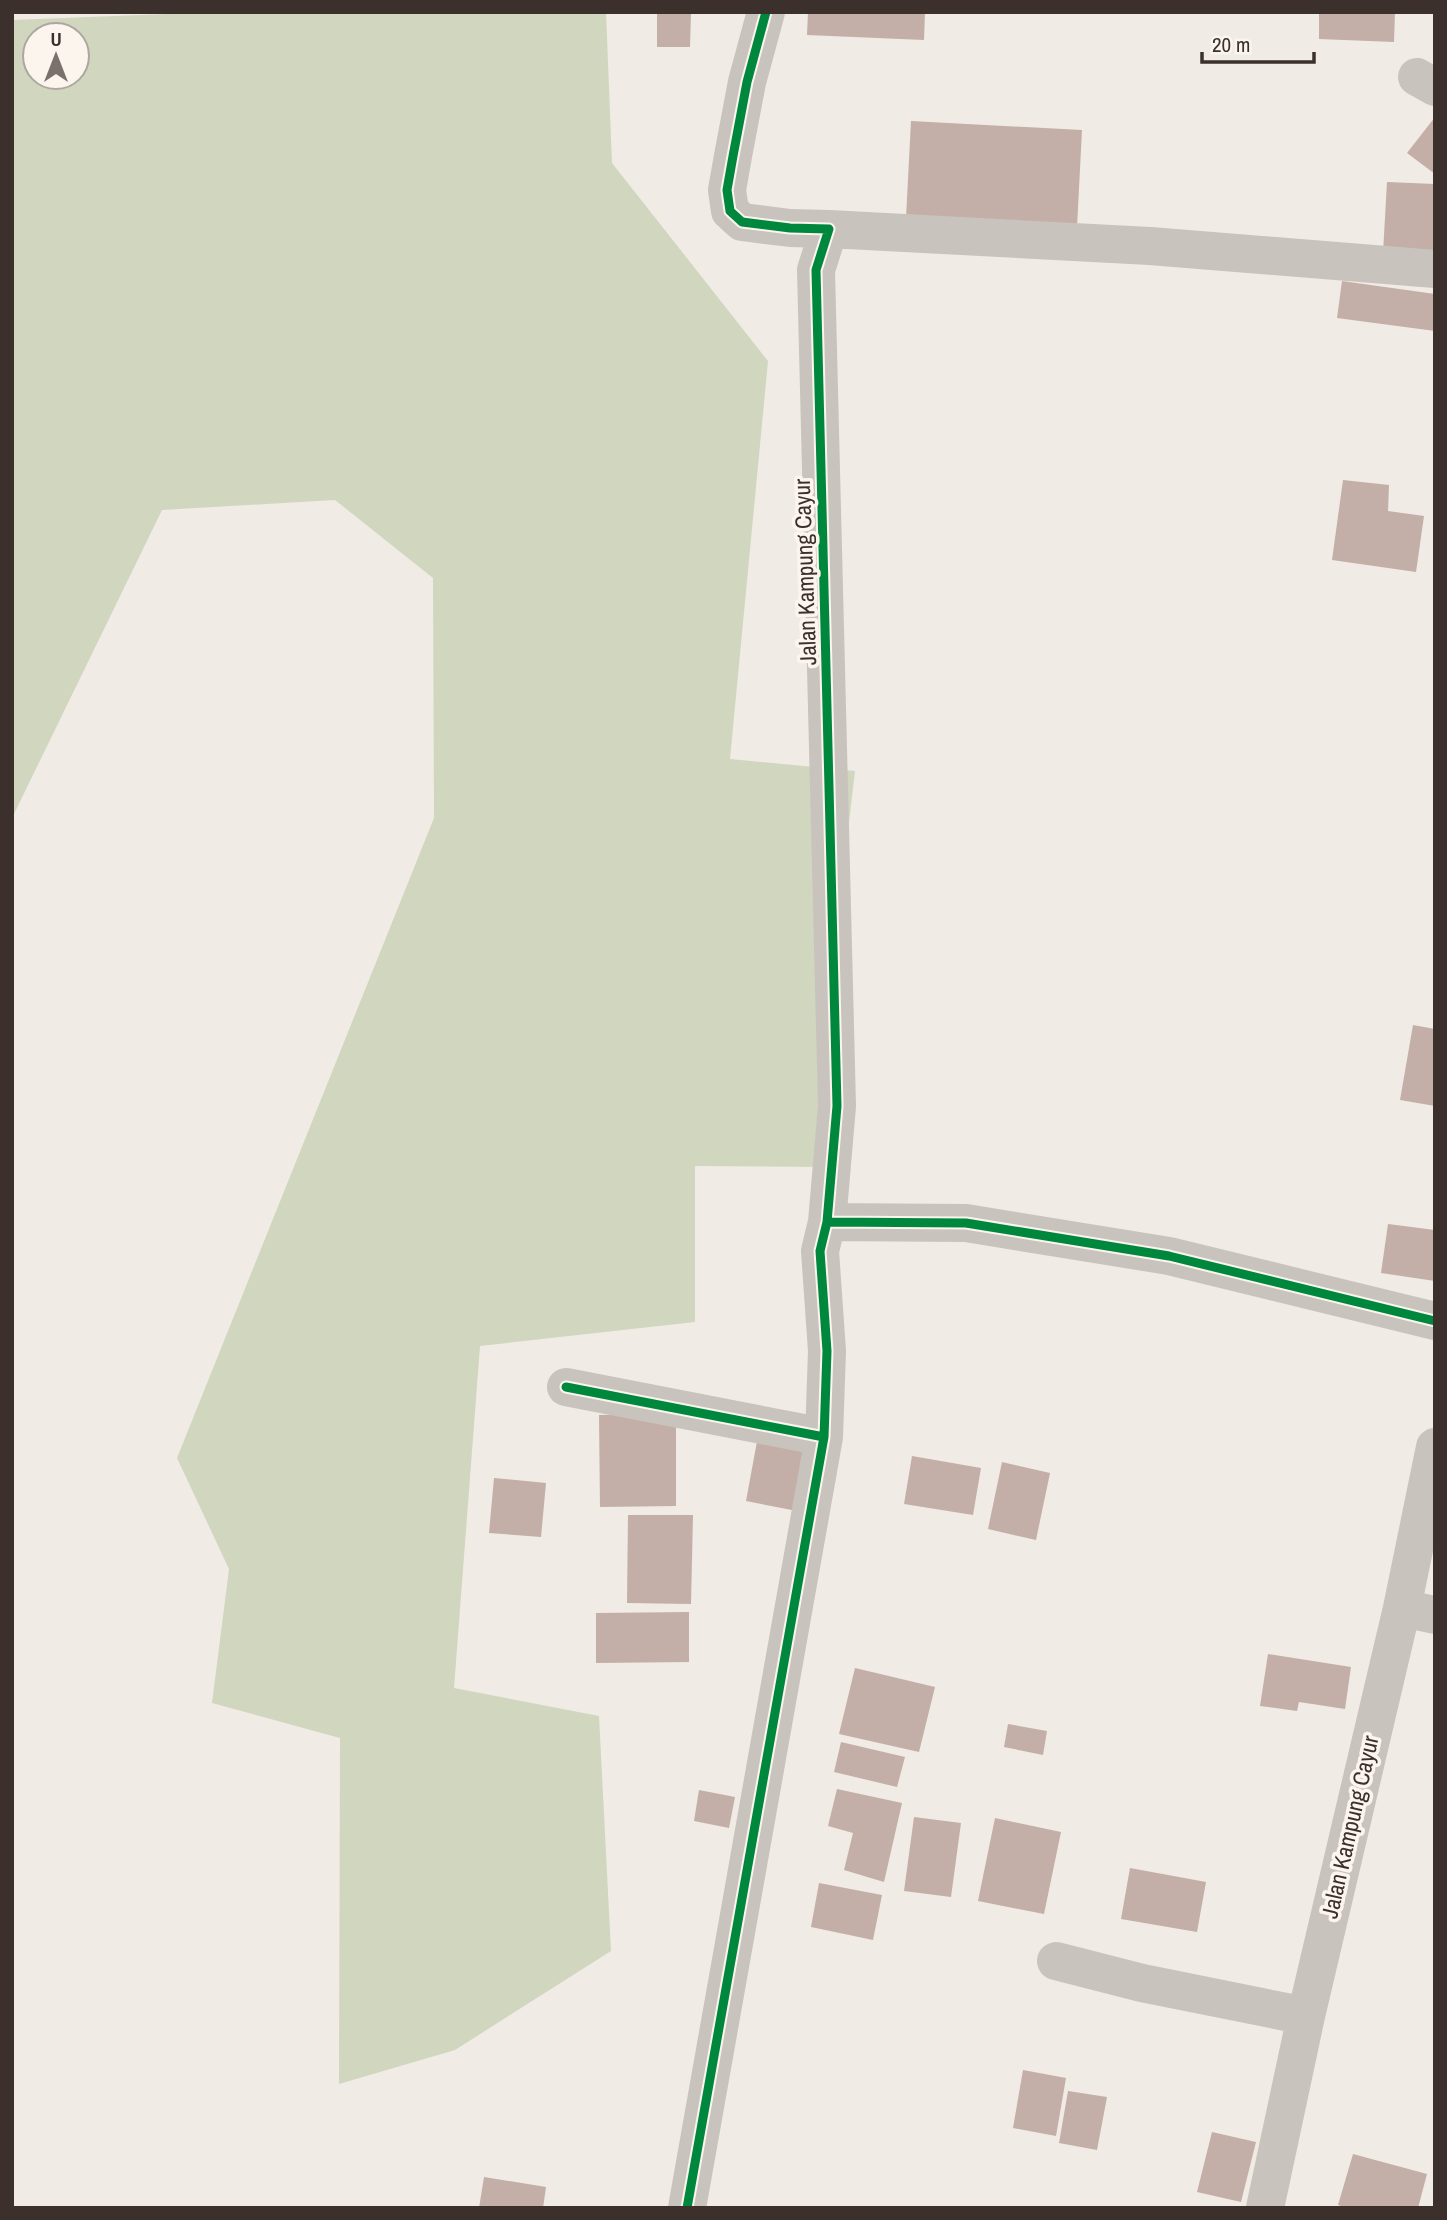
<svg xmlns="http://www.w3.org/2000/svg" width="1447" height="2220" font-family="'Archivo Narrow',sans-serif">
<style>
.green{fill:#d1d6bf;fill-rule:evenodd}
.building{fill:#c3afa7}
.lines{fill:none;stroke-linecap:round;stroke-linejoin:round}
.minor{stroke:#c9c3be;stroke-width:38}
.cycleway-casing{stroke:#fbf5ee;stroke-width:13}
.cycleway{stroke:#00873e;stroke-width:9}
.labels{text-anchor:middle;stroke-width:7;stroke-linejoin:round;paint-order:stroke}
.street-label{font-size:23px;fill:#3b302b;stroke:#fbf5ee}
</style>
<rect width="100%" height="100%" fill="#f0ebe5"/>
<path class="green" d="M218,12h388l6,151 156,198 -38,398 125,12 -33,280 5,116 -132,-1v156l-215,24 -26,342 145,28 12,235 -156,99 -116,34 1,-346 -128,-35 17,-134 -52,-111 257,-640 -1,-240 -98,-78 -173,10 -150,308v-798zM35,35h42v42h-42z"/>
<path class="building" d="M657,12h34l-1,35h-33z
M808,12h117l-1,28 -117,-5z
M1319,12h76l-1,30 -75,-3z
M1435,117v57l-28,-21z
M911,121l171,9 -5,97 -171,-9z
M1387,182l48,2v75l-52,-6z
M1342,281l93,13v37l-98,-13z
M1343,480l46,5 -1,26 36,5 -8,56 -84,-12z
M1413,1025l22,4v77l-35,-6z
M1388,1224l47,6v51l-54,-8z
M676,1414v92l-76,1 -1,-92z
M758,1436l52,9 -13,66 -51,-10z
M912,1456l69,12 -8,47 -69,-11z
M1002,1462l48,11 -14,67 -48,-11z
M494,1478l52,5 -5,54 -52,-4z
M628,1515h65l-2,89 -64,-1z
M689,1612v50l-93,1v-50z
M1268,1654l83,13 -6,42 -46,-7 -2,9 -37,-5z
M855,1668l80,19 -16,65 -80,-18z
M1008,1724l39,7 -4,24 -39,-8z
M841,1742l64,15 -8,30 -63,-15z
M837,1789l65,14 -18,79 -40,-12 9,-37 -25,-7z
M699,1790l36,7 -6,31 -35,-7z
M914,1817l47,6 -10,74 -47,-6z
M995,1818l66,14 -17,82 -66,-13z
M1130,1868l76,14 -9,50 -76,-13z
M819,1883l63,12 -9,45 -62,-13z
M1023,2070l43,8 -10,58 -43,-8z
M1068,2091l39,6 -10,53 -38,-7z
M1212,2132l44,10 -15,60 -44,-10z
M1353,2154l74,20 -9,34h-71l-9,-3z
M484,2177l62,10 -3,21h-64z"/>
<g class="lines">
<path class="minor" d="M766,12l-19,70 -14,74 -6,34 3,21 12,11 48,6 39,1 -13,41 21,836 -10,116
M1417,77l18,10
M829,229l321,17 285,23
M566,1387l258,50 3,-86 -7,-100 7,-29 139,1 203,33 266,65
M1402,1608l33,7
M1056,1961l86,22 164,33
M687,2208l137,-771
M1265,2208l41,-192 96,-408 33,-161"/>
<g class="cycleway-casing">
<path id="cycleway" d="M766,12l-19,70 -14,74 -6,34 3,21 12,11 48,6 39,1 -13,41 21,836 -10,116
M566,1387l258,50 3,-86 -7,-100 7,-29 139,1 203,33 266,65
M687,2208l137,-771"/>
</g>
<use href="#cycleway" class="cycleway"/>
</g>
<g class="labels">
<g class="street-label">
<text transform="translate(805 572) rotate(-92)" y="8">Jalan Kampung Cayur</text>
<text transform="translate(1350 1827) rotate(-77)" y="8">Jalan Kampung Cayur</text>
</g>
</g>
<rect width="1447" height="2220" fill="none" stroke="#3b302b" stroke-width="28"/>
<g transform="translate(56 56)"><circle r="33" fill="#fbf5ee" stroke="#aea6a0" stroke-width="2"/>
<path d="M0-5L12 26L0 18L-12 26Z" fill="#7a716c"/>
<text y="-10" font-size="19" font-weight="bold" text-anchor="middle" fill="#3b302b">U</text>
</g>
<path d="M1202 52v10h112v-10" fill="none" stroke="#3b302b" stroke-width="3.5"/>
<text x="1212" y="52" font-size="21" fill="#3b302b" stroke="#fbf5ee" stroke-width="5" paint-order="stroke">20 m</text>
</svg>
